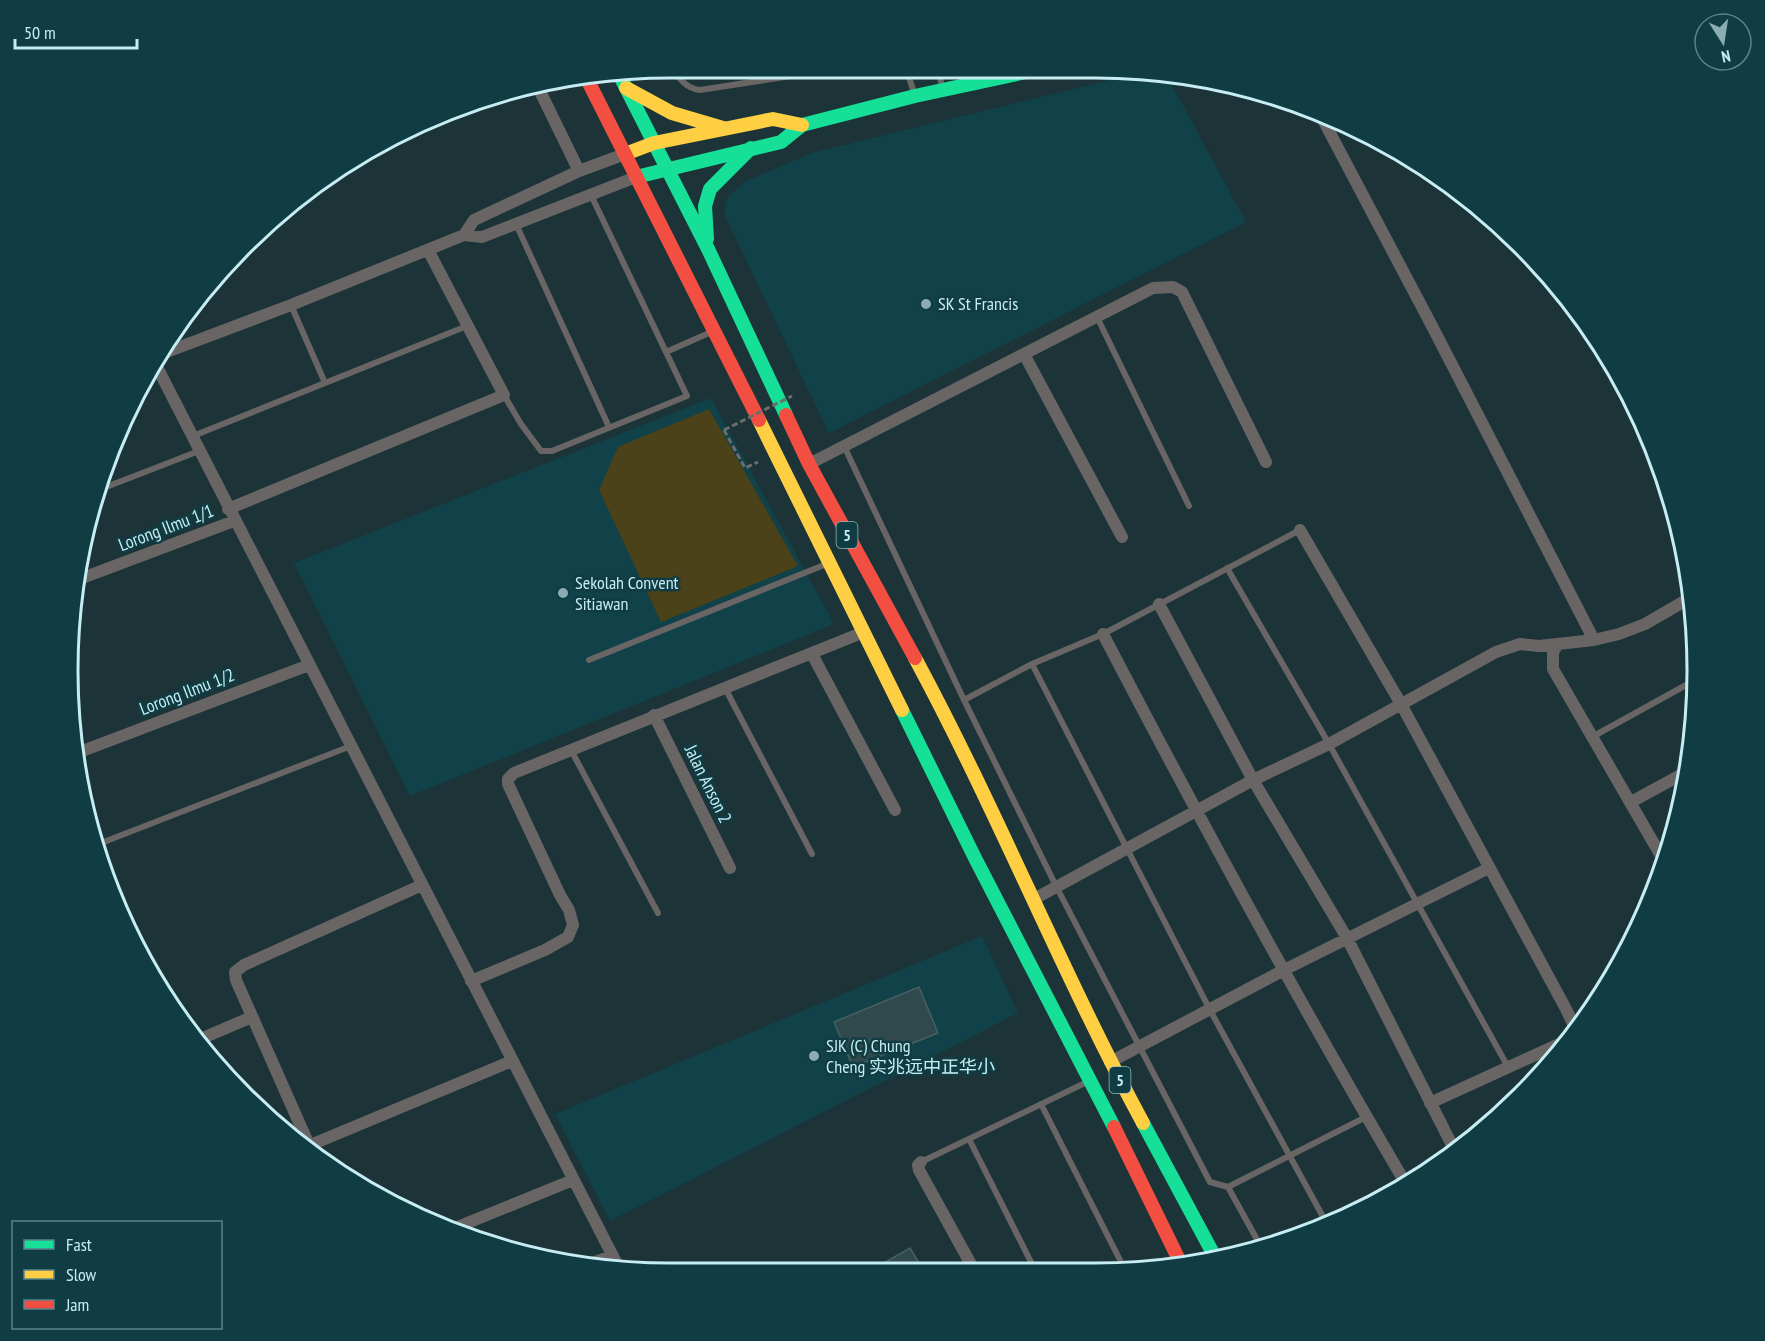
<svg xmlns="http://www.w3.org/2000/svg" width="1765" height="1341" font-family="'PT Sans Narrow','Noto Sans SC',sans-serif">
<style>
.built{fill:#114149}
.green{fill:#4c4219}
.building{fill:#2f494c;stroke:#466064;stroke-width:1.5}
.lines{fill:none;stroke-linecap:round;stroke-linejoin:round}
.path{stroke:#6b6c6d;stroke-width:3;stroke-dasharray:6 3;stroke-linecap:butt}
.lane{stroke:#696565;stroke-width:6}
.street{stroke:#696565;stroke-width:12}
.fast{stroke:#16e098;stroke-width:14}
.slow{stroke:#ffcf43;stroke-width:14}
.jam{stroke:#f24e42;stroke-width:14}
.path-bridge{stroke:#6b6c6d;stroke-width:3;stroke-dasharray:6 3;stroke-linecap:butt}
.poi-dot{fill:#8bacb2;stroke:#103c43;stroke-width:2}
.labels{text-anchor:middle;stroke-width:5;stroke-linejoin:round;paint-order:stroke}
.shield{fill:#103c43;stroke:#90b8bf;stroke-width:1.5}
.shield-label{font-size:16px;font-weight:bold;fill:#c7edf4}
.poi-label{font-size:18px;fill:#c7edf4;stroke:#103c43;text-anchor:start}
.street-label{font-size:18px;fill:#c7edf4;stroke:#103c43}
.rim{fill:none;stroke:#c7edf4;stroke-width:3}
</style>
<rect width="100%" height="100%" fill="#1c3437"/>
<path class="built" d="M1147,71l19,3 80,148 -417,211 -105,-219 3,-16 19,-17 66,-28z
M711,398l123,226 -424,172 -116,-233z
M982,936l36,77 -408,208 -55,-107z"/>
<path class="green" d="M709,409l89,157 -137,56 -62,-132 19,-43z"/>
<path class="building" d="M919,987l19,46 -85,34 -19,-45z
M910,1248l12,20h-47z"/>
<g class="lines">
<path class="path" d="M724,430l21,38 13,-6"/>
<path class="lane" d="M673,68c7,12 13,20 27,22l143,-22
M754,68l6,13
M906,68l8,25
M942,68l-2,9 2,11
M516,224l93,203
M291,305l34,78
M1097,317l92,189
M666,352l43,-19
M504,395l17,29 20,27h11l135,-55 -96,-201
M193,436l274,-110
M844,446l120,254 92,186 154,296 18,5 32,58
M101,489l98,-38
M1227,568l102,176 179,323
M589,660l235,-95
M1032,664l178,346 118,216
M725,688l87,166
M964,700l68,-36 71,-30 197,-104
M1592,737l105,-58
M571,750l87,163
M96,845l255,-99
M1041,1104l83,164
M969,1139l65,129
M921,1162l166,-80
M1228,1187l138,-70"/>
<path class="street" d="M537,85l42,86
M1320,114l112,212 162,314
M464,235l10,-15 105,-49 46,-17
M164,353l127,-48 173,-70 18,2 154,-60
M1024,354l98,183
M156,365l463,903
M809,464l344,-176 20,-1 9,5 84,170
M228,509l276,-114 -76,-145
M1300,530l101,174 165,305 10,21
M77,580l157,-59
M1159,604l94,176 94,158 108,213
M1103,634c97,186 197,370 303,550
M1558,644l-5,8v17l111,192
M812,654l83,156
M654,715l76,153
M77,753l232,-88
M1631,802l57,-31
M1034,899l219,-119 76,-36 167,-92 24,-8 19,2 55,-6 25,-6 26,-10 45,-26
M471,981l74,-31 23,-13 5,-12 -4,-15 -9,-15 -52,-111v-5l6,-6 350,-141
M198,1040l54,-23
M1110,1062l174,-92 205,-102
M1430,1103l138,-63
M309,1145l-73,-165 -1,-8 9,-7 178,-80
M308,1146l204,-85
M921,1162l-3,3 1,5 54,98
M450,1230l123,-50
M584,1266l28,-10"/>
<path class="fast" d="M619,74l89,175 78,166
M636,177l145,-35 21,-17 113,-29 125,-27
M707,239l-2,-33 5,-17 41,-41
M902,710l74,150 138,267
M1143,1123l72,134"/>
<path class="slow" d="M626,88l46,25 51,15
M625,154l29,-11 119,-24 29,6
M759,420l143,290
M915,658c82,152 146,313 228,465"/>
<path class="jam" d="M587,79l172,341
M786,415l23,49 106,194
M1114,1127l68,139"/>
<path class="path-bridge" d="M724,430l68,-34"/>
</g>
<g class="poi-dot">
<circle cx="926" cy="304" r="6"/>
<circle cx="563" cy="593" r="6"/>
<circle cx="814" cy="1056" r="6"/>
</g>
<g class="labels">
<g class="shield">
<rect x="836.5" y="522" width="21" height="26" rx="4.5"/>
<rect x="1109.5" y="1067" width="21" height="26" rx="4.5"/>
</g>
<g class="shield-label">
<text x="847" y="541">5</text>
<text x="1120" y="1086">5</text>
</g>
<g class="poi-label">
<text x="938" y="310">SK St Francis</text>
<text x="575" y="589">Sekolah Convent<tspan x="575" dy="21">Sitiawan</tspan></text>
<text x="826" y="1052">SJK (C) Chung<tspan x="826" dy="21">Cheng 实兆远中正华小</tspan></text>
</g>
<g class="street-label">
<text transform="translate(166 528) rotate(-21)" y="6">Lorong Ilmu 1/1</text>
<text transform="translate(187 692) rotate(-21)" y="6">Lorong Ilmu 1/2</text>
<text transform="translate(708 784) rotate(64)" y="6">Jalan Anson 2</text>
</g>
</g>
<path d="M0 0H1765V1341H0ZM670 78H1095A592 592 0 0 1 1687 670V671A592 592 0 0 1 1095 1263H670A592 592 0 0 1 78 671V670A592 592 0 0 1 670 78Z" fill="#103c43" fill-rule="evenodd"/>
<path class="rim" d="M670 78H1095A592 592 0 0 1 1687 670V671A592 592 0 0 1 1095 1263H670A592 592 0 0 1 78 671V670A592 592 0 0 1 670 78Z"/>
<rect x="12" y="1221" width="210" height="108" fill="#103c43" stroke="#59838a" stroke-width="1.5"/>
<rect x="24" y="1240" width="30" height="9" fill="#16e098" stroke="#59838a" stroke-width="1.5"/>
<text x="66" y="1251" font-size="18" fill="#c7edf4">Fast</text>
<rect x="24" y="1270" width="30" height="9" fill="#ffcf43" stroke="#59838a" stroke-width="1.5"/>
<text x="66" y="1281" font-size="18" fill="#c7edf4">Slow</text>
<rect x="24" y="1300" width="30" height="9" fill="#f24e42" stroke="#59838a" stroke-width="1.5"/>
<text x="66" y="1311" font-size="18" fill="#c7edf4">Jam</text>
<g transform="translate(1723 42) rotate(168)"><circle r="28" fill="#103c43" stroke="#59838a" stroke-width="1.5"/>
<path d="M0-4.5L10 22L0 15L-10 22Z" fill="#8bacb2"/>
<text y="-9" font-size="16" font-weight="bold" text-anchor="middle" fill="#c7edf4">N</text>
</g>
<path d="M15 39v9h122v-9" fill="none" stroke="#c7edf4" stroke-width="3"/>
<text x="24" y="39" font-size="18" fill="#c7edf4" stroke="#103c43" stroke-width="4.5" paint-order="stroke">50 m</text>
</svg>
